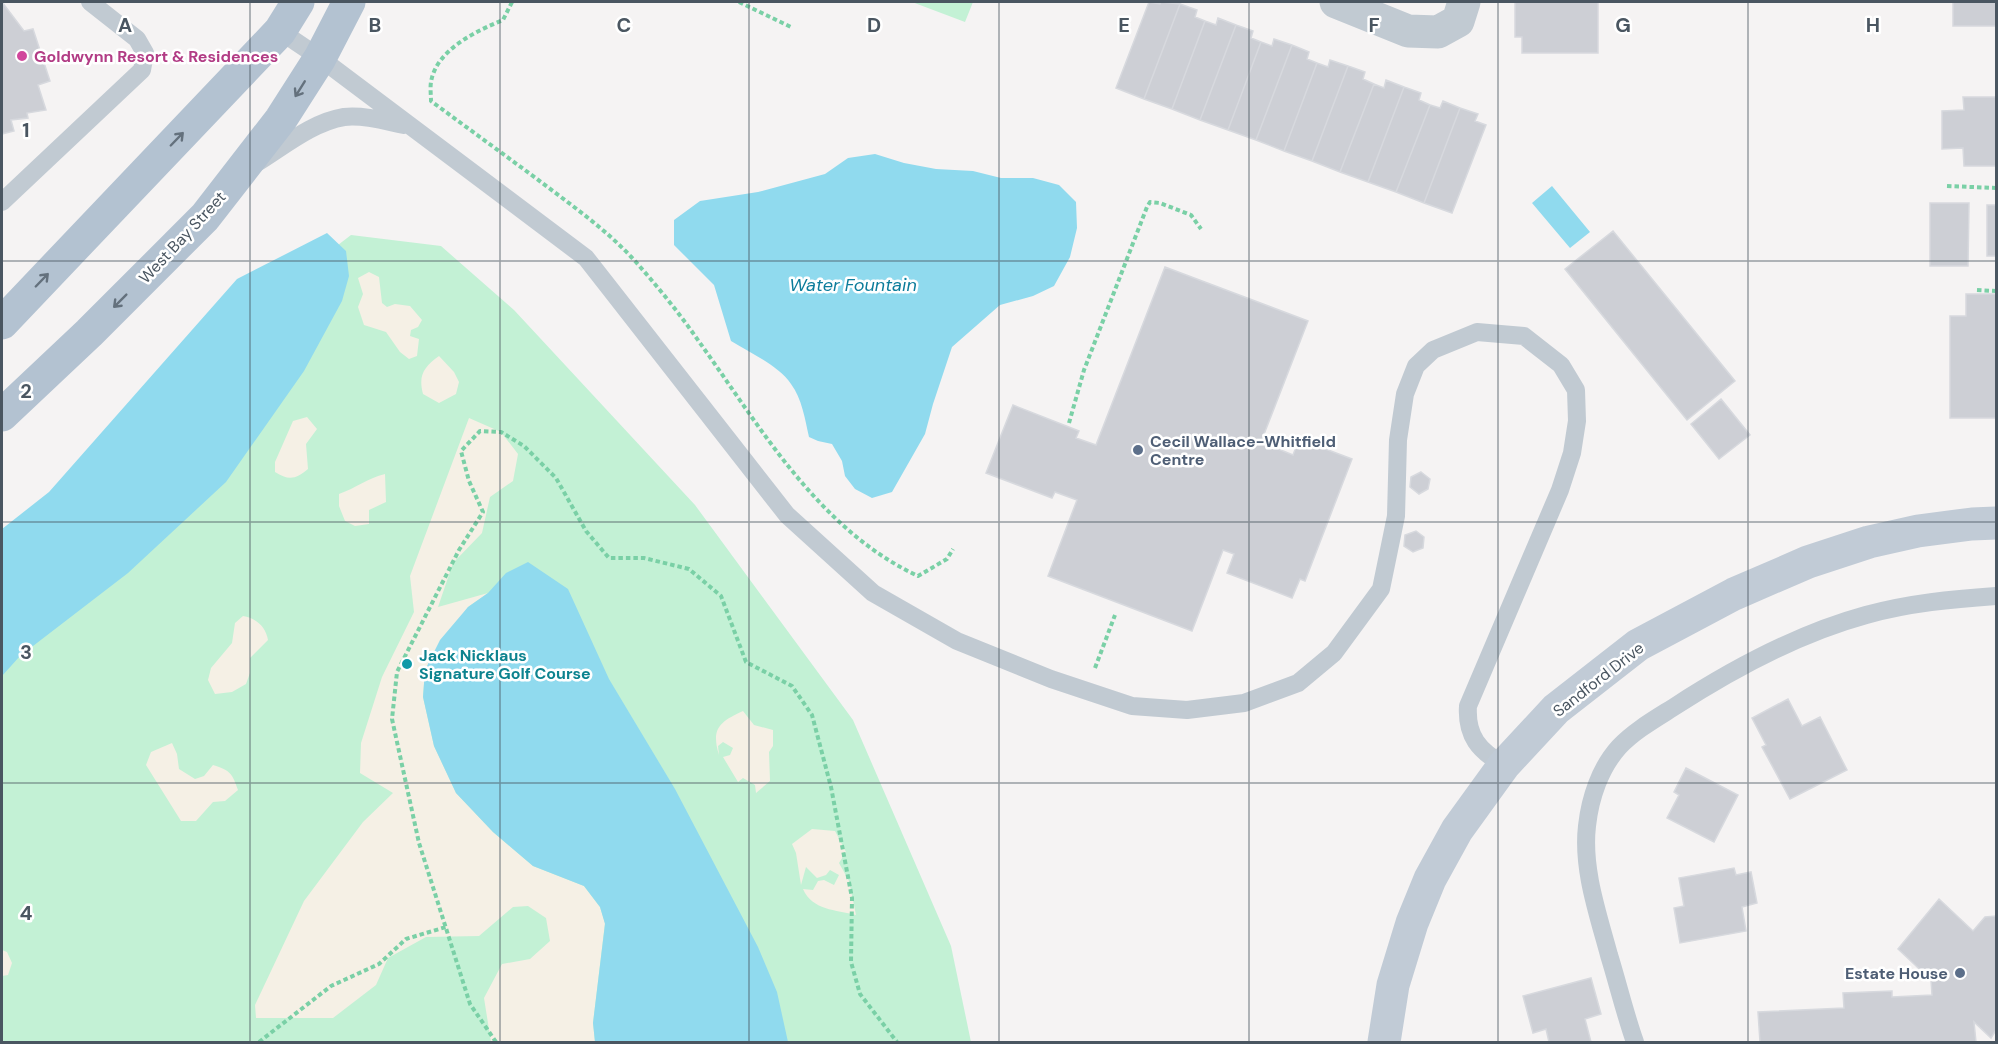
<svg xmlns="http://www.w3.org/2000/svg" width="1998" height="1044" font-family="'DM Sans',sans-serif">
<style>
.green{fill:#c3f1d5}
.sand{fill:#f5f0e5}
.water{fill:#90daee}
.building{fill:#cdcfd5;stroke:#d7d9de;stroke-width:1.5}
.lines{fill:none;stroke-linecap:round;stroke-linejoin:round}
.path{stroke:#7ad0a6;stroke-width:4;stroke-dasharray:4.5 3;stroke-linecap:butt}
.lane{stroke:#c1cad2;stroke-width:18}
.street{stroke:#c1cad2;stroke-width:33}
.secondary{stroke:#c1cbd6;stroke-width:33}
.primary{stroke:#b3c2d1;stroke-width:33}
.oneway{stroke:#64717d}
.grid{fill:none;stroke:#4a5661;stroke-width:1.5;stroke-opacity:0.55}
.hotel-dot{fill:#d1479c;stroke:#fff;stroke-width:2}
.service-dot{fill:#5c6f8a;stroke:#fff;stroke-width:2}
.culture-dot{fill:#0f9aa8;stroke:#fff;stroke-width:2}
.labels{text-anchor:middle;stroke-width:5;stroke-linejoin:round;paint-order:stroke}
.hotel-label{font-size:16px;font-weight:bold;fill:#b23c85;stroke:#fff;text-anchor:start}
.street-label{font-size:16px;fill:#4a5661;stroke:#fff}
.service-label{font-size:16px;font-weight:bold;fill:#4e5e75;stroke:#fff;text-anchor:start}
.culture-label{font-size:16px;font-weight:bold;fill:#0d838f;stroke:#fff;text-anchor:start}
.water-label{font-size:18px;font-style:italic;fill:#0c7c9b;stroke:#fff}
.grid-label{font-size:20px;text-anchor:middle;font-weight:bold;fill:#4a5661;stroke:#fff;stroke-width:5;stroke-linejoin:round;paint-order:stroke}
</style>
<rect width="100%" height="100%" fill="#f5f3f3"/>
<path class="green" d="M912,2h61l-8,20z
M351,235l90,11 73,64 181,195 158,215 98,226 20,96h-969v-435l279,-318z"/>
<path class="sand" d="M369,272l10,5 3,26 5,4 8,-3 15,2 12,14 -4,7 -7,3 -1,6 9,3 -2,17 -8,3 -9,-7 -14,-20 -22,-7 -6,-18 5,-13 -5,-16z
M439,356l15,16 5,10 -3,12 -17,9 -16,-9c-5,-19 1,-27 16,-38z
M307,417l10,12 -11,15 2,25c-12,10 -19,12 -33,3v-10l18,-41z
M469,418l32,14 17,22 -5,27 -23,16 -8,36 -29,30 -15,44 50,-14 -20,14 -43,63 -2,27 11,49 22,47 37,39 40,34 51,20 16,21 5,16 -12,100 2,19h-104l-7,-44 18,-34 28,-5 20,-18 -4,-23 -18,-12 -15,1 -34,29 -53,1 -38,21 -12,27 -43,33h-77l-1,-13 49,-104 59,-79 30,-29 -33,-20 1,-30 21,-66 32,-65 -4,-36z
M385,474l1,28 -17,8v14l-14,2 -10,-5 -6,-15v-12c17,-6 29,-16 46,-20z
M243,616c13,2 23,11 25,24l-18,18v15l-4,11 -14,8 -17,2 -7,-14 3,-12 21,-25 3,-20z
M743,711l11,14 19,5v16l-4,6 1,29 -14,12 -1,-8 -12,-7 -5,4 -15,-25 7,-2 3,-7 -10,-6 -5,4 1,9c-8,-26 0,-33 24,-44z
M172,743l5,11 2,15 16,10 9,-3 9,-11c18,6 19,8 25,25l-13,11 -12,1 -17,19h-15l-35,-56 5,-13z
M812,829l23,2 11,21 -7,11 10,18 7,34c-20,-5 -44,-5 -53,-26l10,1 5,-9 6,-1 10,5 5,-10 -9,-5 -4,5 -9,3 -11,-11 -5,18 -5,-32 -4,-9z
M2,950l5,2 5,11 -4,12 -6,1z"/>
<path class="water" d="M875,154l29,9 32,6 37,2 28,7h32l26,7 17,17 1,26 -7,29 -16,29 -21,10 -33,9 -48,42 -19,57 -8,30 -33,58 -20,6 -17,-9 -10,-13 -3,-15 -10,-17 -14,-3 -9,-4c-4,-18 -7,-38 -18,-53 -13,-19 -41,-31 -60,-43l-17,-56 -40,-40v-25l26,-19 58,-9 67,-18 23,-16z
M1552,186l38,46 -20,16 -38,-45z
M327,233l19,18 3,25 -7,25 -38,70 -78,111 -98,91 -108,83 -18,20v-147l47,-37 188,-213z
M528,562l40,27 41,90 66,110 83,158 19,45 11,50h-193l-2,-19 12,-99 -5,-17 -16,-21 -51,-20 -40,-34 -37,-39 -22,-47 -11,-49 2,-27 15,-30 28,-33 20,-14 18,-20z"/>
<path class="building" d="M2,2l22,29 9,-2 17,52 -12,4 8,25 -19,3 1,5 -17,2 3,11 -12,3z
M2,2l22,29 9,-2 17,52 -12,4 8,25 -19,3 1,5 -17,2 3,11 -12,3z
M1149,2l11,2 1,-2 19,2 -36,95 -28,-11z
M1515,2h83v51h-76v-16h-7z
M1953,2h43v24h-43z
M1180,4l17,6 -2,7 10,4 -33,88 -28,-10z
M1218,18l18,7 -36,95 -28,-11 33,-88 11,4z
M1236,25l17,6 -2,7 10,4 -33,88 -28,-10z
M1274,39l18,6 -36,95 -28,-10 33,-88 11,4z
M1292,45l17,7 -2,7 10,4 -33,88 -28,-11z
M1330,60l18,6 -36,95 -28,-10 33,-88 11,4z
M1348,66l17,6 -2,7 11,5 -34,88 -28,-11z
M1386,80l18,7 -36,95 -28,-10 34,-88 10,4z
M1404,87l17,6 -2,7 11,5 -34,87 -28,-10z
M1963,97h33v69h-32l-1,-18 -21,1v-38l22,-1z
M1443,101l17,7 -36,95 -28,-11 34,-87 10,3z
M1460,108l18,6 -3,7 11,4 -34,88 -28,-10z
M1930,203h39l-1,63h-38z
M1987,205h9v51h-9z
M1613,231l122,150 -48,39 -122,-151z
M1165,267l143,54 -47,121 32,13 6,-16 53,20 -47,122 -5,-2 -8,19 -65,-25 7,-19 -11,-4 -31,81 -144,-55 29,-76 -22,-8 -3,6 -66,-25 27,-68 66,26 -3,7 20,7z
M1966,294h30v124h-46v-102h16z
M1721,399l29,36 -31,24 -28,-35z
M1421,472l9,7 -2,10 -9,5 -9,-7 1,-10z
M1416,531l8,6 -1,11 -10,4 -9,-6 1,-11z
M1788,699l14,27 18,-9 27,53 -57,29 -28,-52 4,-2 -14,-27z
M1686,768l52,27 -24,47 -47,-24 12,-23 -5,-3z
M1734,868l2,7 15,-3 6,31 -15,4 4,24 -66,12 -6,-35 10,-2 -5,-28z
M1939,899l34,32 12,-14 11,-1v114l-5,8 -17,-16 2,20h-216l-2,-30 86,-4 -1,-15 49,-2v6l40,-2 -1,-15 -33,-31z
M1591,978l10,36 -16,5 6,23h-42l-3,-13 -13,4 -10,-37z"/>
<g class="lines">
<path class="path" d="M512,2l-9,18c-27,11 -67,30 -72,62 -1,6 0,13 0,19 35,26 71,52 106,78 34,26 69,50 98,82 23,26 45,53 65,82 61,85 119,187 218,233l29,-17 6,-10
M739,2l54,26
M1947,186l49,2
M1977,290l19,1
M1069,423l15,-53 63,-163 3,-5 10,1 31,12 10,14
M1095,668l20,-53
M259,1042l72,-56 48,-22 27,-25 40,-12
M496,1042l-26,-38 -51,-161 -27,-124 5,-47 62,-122 24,-38 -14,-31 -8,-30 19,-20 21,1 23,14 32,32 30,53 23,27h35l45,11 32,27 25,66 46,24 20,29 19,72 21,111 -1,64 9,32 37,48"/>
<path class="lane" d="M280,31l40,27 266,200 201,257 86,78 84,48 94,38 81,27 55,4 57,-7 54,-20 36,-30 47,-64 15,-73 2,-76 7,-46 11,-28 17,-16 44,-18 47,4 37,29 15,25 1,31 -5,32 -12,37 -92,216c-2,30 11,45 36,59
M258,162c26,-16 55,-40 86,-45 20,-2 41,4 60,8
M2,202l140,-132 3,-17 -8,-14 -47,-37
M1635,1042c-10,-28 -17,-58 -26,-87 -11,-41 -27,-86 -22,-129 3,-28 13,-58 32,-79 15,-16 36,-28 55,-40 57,-37 126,-74 192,-92 43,-12 87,-16 130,-19"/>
<path class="street" d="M1336,2l72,29 30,1 20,-11 6,-19"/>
<path class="secondary" d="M1384,1042l9,-57 19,-62 18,-44 27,-49 47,-65 52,-56 82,-64 96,-51 74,-32 61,-20 49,-11 54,-7 24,-1"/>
<path class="primary" d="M2,323l278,-292 18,-29
M2,415l87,-82 116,-116 76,-98 39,-61 29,-56"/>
</g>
<defs><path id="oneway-shaft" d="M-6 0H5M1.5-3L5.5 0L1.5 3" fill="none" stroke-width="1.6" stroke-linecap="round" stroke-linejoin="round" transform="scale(1.5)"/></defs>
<g class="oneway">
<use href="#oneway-shaft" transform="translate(300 89) rotate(122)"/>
<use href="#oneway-shaft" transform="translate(177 139) rotate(-46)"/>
<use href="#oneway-shaft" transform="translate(42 280) rotate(-46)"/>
<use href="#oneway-shaft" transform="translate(120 301) rotate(135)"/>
</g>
<path class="grid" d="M250,2v1040M500,2v1040M749,2v1040M999,2v1040M1249,2v1040M1498,2v1040M1748,2v1040M2,261h1994M2,522h1994M2,783h1994"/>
<circle class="hotel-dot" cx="22" cy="56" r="6"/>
<g class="service-dot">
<circle cx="1138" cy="450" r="6"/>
<circle cx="1960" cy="973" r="6"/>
</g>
<circle class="culture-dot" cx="407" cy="664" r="6"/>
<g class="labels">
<g class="hotel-label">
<text x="34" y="62">Goldwynn Resort &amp; Residences</text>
</g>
<g class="street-label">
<text transform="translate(182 237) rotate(-47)" y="6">West Bay Street</text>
<text transform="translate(1598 679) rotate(-38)" y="6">Sandford Drive</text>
</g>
<g class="service-label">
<text x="1150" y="447">Cecil Wallace-Whitfield<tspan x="1150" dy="18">Centre</tspan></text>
<text x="1948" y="979" text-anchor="end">Estate House</text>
</g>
<g class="culture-label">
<text x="419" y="661">Jack Nicklaus<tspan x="419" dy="18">Signature Golf Course</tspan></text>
</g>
<g class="water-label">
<text x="853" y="291">Water Fountain</text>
</g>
</g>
<g class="grid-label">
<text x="125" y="32">A</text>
<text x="375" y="32">B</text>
<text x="624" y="32">C</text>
<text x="874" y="32">D</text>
<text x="1124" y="32">E</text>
<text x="1374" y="32">F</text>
<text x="1623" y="32">G</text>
<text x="1873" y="32">H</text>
<text x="26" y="137">1</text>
<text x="26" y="398">2</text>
<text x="26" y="659">3</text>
<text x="26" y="920">4</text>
</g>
<rect width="1998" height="1044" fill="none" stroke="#4a5661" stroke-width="6"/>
</svg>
